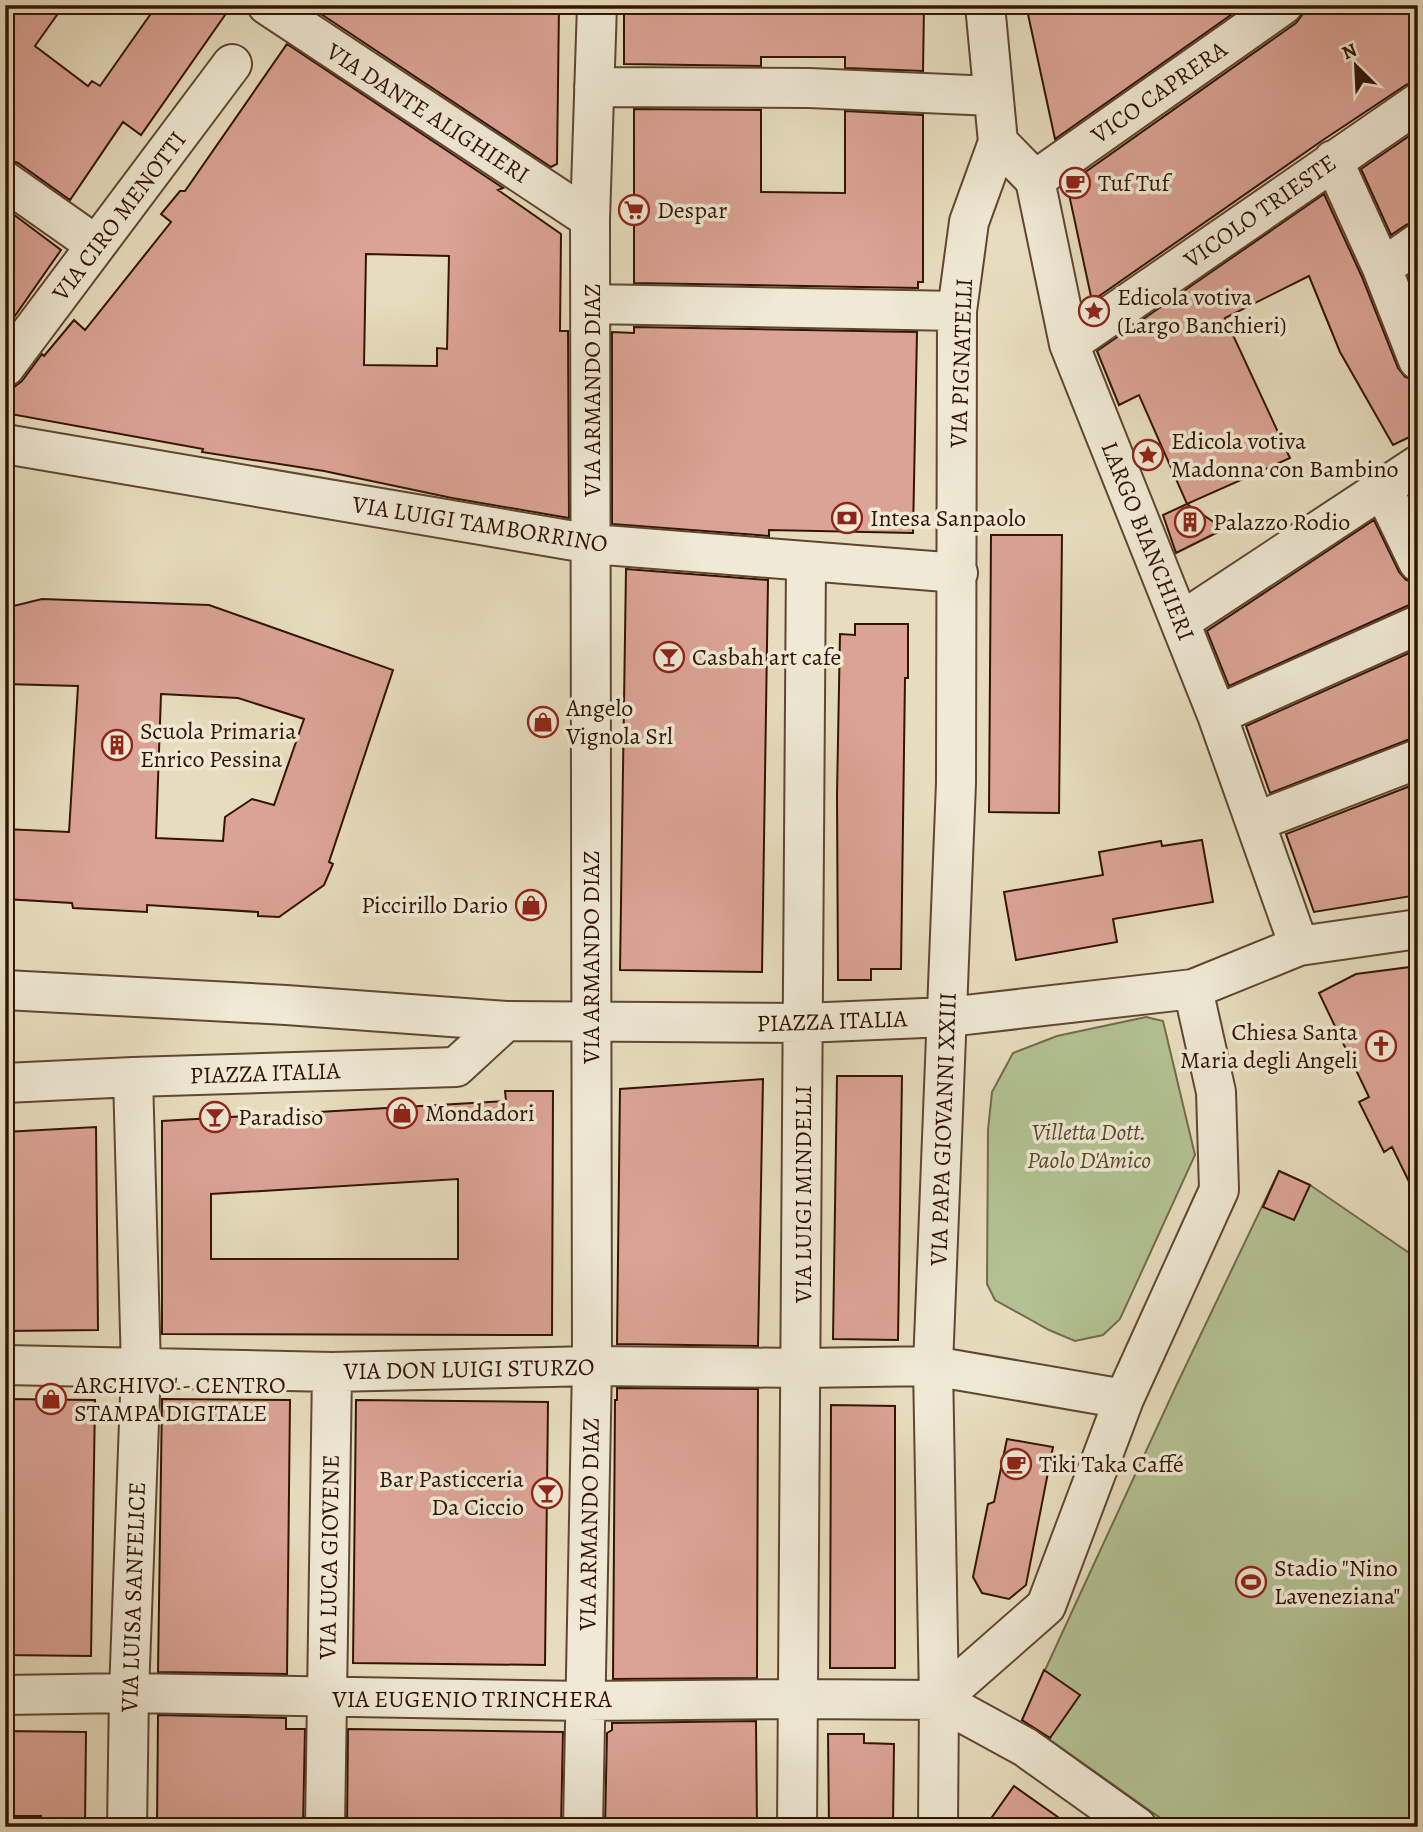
<svg xmlns="http://www.w3.org/2000/svg" width="1423" height="1832" font-family="Alegreya,serif">
<style>
.green{fill:#b3c293;stroke:#736b4b;stroke-width:2}
.building{fill:#dba395;stroke:#331403;stroke-width:2;fill-rule:evenodd}
.lines{fill:none;stroke-linecap:round;stroke-linejoin:round}
.minor-casing{stroke:#604632;stroke-width:42}
.minor{stroke:#efe9d5;stroke-width:38}
.labels{text-anchor:middle;stroke-width:7;stroke-linejoin:round;paint-order:stroke}
.street-label{font-size:24px;fill:#331403;stroke:#efe9d5}
.poi-label{font-size:24px;fill:#331403;stroke:#efe9d5;text-anchor:start}
.park-label{font-size:24px;font-style:italic;fill:#59482e;stroke:#efe9d5}
</style>
<rect width="100%" height="100%" fill="#e7ddbe"/>
<filter id="stains"><feTurbulence type="fractalNoise" baseFrequency=".00286" numOctaves="4"/><feColorMatrix values="0 0 0 0 .2 0 0 0 0 .09 0 0 0 0 .02 0 0 0 .5 -.17"/></filter>
<radialGradient id="worn" r=".72"><stop offset=".6" stop-color="#630" stop-opacity="0"/><stop offset="1" stop-color="#630" stop-opacity=".3"/></radialGradient>
<path class="green" d="M1146,1017l17,4 32,134 -75,164 -17,16 -28,6 -26,-11 -54,-30 -8,-16 1,-154 4,-38 21,-39 44,-17z
M1279,1171l31,14 108,74v568h-245l-151,-107 155,-336z"/>
<path class="building" d="M5,5h59l-29,41 53,40 4,-5 8,5 57,-81h75l-91,130 -18,-13 -53,78 -52,-37 -13,-4z
M314,5h245l-2,159 -6,3 -239,-159z
M624,5h300l-1,66 -78,-3v-11h-84v9l-137,-2z
M1026,5h219l-190,134z
M1304,5h114v76l-12,4 -83,55 -231,161 -25,-116 229,-162 6,-8z
M287,44l216,144 -5,2 63,44 -1,97h8l1,187 -117,-20 -128,-27 -122,-19 1,-3 -198,-36v-25l9,-1 8,-6 20,-27 2,2 30,-36 11,10 86,-108 -10,-8 19,-23h5zM366,254l83,2 -2,93 -10,-1v18l-73,-1z
M634,109l127,1v82l84,1v-82l78,4v167h-5v6l-284,-5z
M1418,130v91l-12,4 -15,10 -30,-66z
M1324,194l38,83 36,91 7,9 13,4v52l-25,12 -53,-93 -31,-76 -84,42 65,140 -103,46 -48,-109 -20,10 -22,-54z
M5,208l56,42 -56,80z
M1418,270v29l-9,-23z
M634,327l283,5 -4,201 -144,-3v6l-157,-12v-192l22,1z
M1187,504l37,25 -48,24 -13,-38z
M1374,520l25,52 7,8 12,4v20l-9,1 -180,81 -22,-55z
M991,535h71l-3,278 -70,-1z
M626,569l142,11 -6,392 -142,-2z
M42,599l167,6 184,65 -64,192 4,2 -9,21 -45,32 -21,-1v-4l-111,-7v7l-74,-4 -1,-5 -67,-4v-70l64,3 9,-146 -73,-2v-76zM161,694l77,4 66,21 -30,86 -22,-6 -27,18 -2,24 -67,-3z
M855,624h53v54h-3l-4,291h-30v11h-33l-1,-186 3,-160 15,1z
M1418,649v89l-8,1 -140,54 -24,-67z
M1418,783v112l-104,17 -28,-78z
M1202,840l11,62 -100,17 4,23 -101,18 -12,-68 99,-17 -4,-23 62,-11 1,5z
M1418,966v234l-26,-53 -8,5 -25,-50 10,-5 -50,-104 37,-19z
M837,1076h65l-4,264 -65,-1z
M763,1079l-5,267 -141,-2 3,-255z
M505,1091h48l-1,244 -390,-1v-213l344,-20zM458,1179v80h-247v-65z
M96,1127l2,203 -93,1v-199z
M1279,1171l31,14 -16,35 -31,-13z
M617,1388l141,1 -1,289 -144,1 2,-279h2z
M5,1399l90,1 -4,256 -86,-1z
M162,1399l128,1 -3,274 -129,-2z
M356,1400l192,2 -3,263 -192,-2z
M831,1405l64,1v262h-65z
M1007,1439l46,8 -27,138 -17,14 -27,-6 -9,-16 15,-73 6,-2z
M1044,1670l36,25 -30,43 -28,-18z
M158,1715l128,3v11h19l-2,98h-146z
M756,1721l1,106h-152l2,-94 5,-3v-7z
M348,1729l215,3 -2,95h-214z
M5,1731l81,1 -1,95h-44v-11h-36z
M828,1734h36v9l30,1 -1,83h-64z
M1014,1786l58,41h-87z"/>
<g class="lines">
<g class="minor-casing">
<path id="minor" d="M267,5l323,214
M594,87l215,1 184,8
M998,142l37,38 34,164 148,371 82,231
M1333,160l49,108 36,92
M1035,180l248,-175
M5,181l91,64
M1382,268l36,-25
M592,304l365,7
M1069,344l349,-241
M5,367l227,-303
M5,444l587,100 366,29
M1383,489l35,73
M1180,622l238,-157
M1217,715l201,-90
M1255,822l163,-63
M5,990l281,15 220,16 297,2 145,-6 245,-28 106,-43 119,-17
M5,1083l128,-6 323,-10 50,-46
M5,1365l327,7 260,-6 210,2 131,-2 191,33
M5,1695l124,-2 456,8 213,-2 141,1 86,47 112,80
M939,1700l107,-94 78,-207 95,-209 -3,-98 -23,-103
M127,1827l2,-134 12,-325 -8,-291
M325,1827l7,-455
M583,1827l9,-461 -2,-1147 7,-214
M797,1827l9,-1266
M938,1827l1,-127 -6,-334 23,-583 1,-472 12,-89 29,-80 -13,-137"/>
</g>
<use href="#minor" class="minor"/>
</g>
<defs>
<g id="cafe-ring" transform="scale(1.575)"><circle r="9.5" fill="#efe9d5" stroke="#8f2418" stroke-width="1.5"/><path d="M-5.5-4.5H6V0H3Q3 3.5 0 3.5H-2.5Q-5.5 3.5-5.5 0ZM3-3.2v2h1.7v-2ZM-6 4.5H4V6H-6Z" fill="#8f2418"/></g>
<g id="supermarket-ring" transform="scale(1.575)"><circle r="9.5" fill="#efe9d5" stroke="#8f2418" stroke-width="1.5"/><path d="M-6-5.5h2.5l.6 2H6L4.5 2H-2.5L-4.4-4H-6ZM-1.5 3.2a1.3 1.3 0 1 0 .1 0ZM3 3.2a1.3 1.3 0 1 0 .1 0Z" fill="#8f2418"/></g>
<g id="sight-ring" transform="scale(1.575)"><circle r="9.5" fill="#efe9d5" stroke="#8f2418" stroke-width="1.5"/><path d="M0-6L1.8-2.2L6-1.7L2.9 1.2L3.7 5.4L0 3.3L-3.7 5.4L-2.9 1.2L-6-1.7L-1.8-2.2Z" fill="#8f2418"/></g>
<g id="bank-ring" transform="scale(1.575)"><circle r="9.5" fill="#efe9d5" stroke="#8f2418" stroke-width="1.5"/><path d="M-6-4H6V4H-6ZM0-2.3a2.3 2.3 0 1 0 0 4.6a2.3 2.3 0 1 0 0-4.6Z" fill="#8f2418"/></g>
<g id="building-ring" transform="scale(1.575)"><circle r="9.5" fill="#efe9d5" stroke="#8f2418" stroke-width="1.5"/><path d="M-4-6H4V6H1V3H-1V6H-4ZM-2.5-4.3h1.7v1.8h-1.7ZM.8-4.3h1.7v1.8H.8ZM-2.5-1h1.7V.8h-1.7ZM.8-1h1.7V.8H.8Z" fill="#8f2418"/></g>
<g id="bar-ring" transform="scale(1.575)"><circle r="9.5" fill="#efe9d5" stroke="#8f2418" stroke-width="1.5"/><path d="M-6-5H6L.8 .8V4.5H3.5V6h-7V4.5H-.8V.8Z" fill="#8f2418"/></g>
<g id="shop-ring" transform="scale(1.575)"><circle r="9.5" fill="#efe9d5" stroke="#8f2418" stroke-width="1.5"/><path d="M-5-2.5h2.3a2.7 3.5 0 0 1 5.4 0H5L5.5 6h-11ZM-1.5-2.5h3a1.5 2.3 0 0 0-3 0Z" fill="#8f2418"/></g>
<g id="church-ring" transform="scale(1.575)"><circle r="9.5" fill="#efe9d5" stroke="#8f2418" stroke-width="1.5"/><path d="M-1.2-6h2.4v3.5h3.3v2.4h-3.3V6h-2.4V-.1h-3.3v-2.4h3.3Z" fill="#8f2418"/></g>
<g id="stadium-ring" transform="scale(1.575)"><circle r="9.5" fill="#efe9d5" stroke="#8f2418" stroke-width="1.5"/><path d="M0-5a6.5 5 0 1 0 0 10a6.5 5 0 1 0 0-10ZM-3.5-1.8h7v3.6h-7Z" fill="#8f2418"/></g>
</defs>
<g fill-rule="evenodd">
<use href="#cafe-ring" x="1075" y="183"/>
<use href="#supermarket-ring" x="634" y="210"/>
<use href="#sight-ring" x="1094" y="311"/>
<use href="#sight-ring" x="1148" y="455"/>
<use href="#bank-ring" x="847" y="518"/>
<use href="#building-ring" x="1190" y="522"/>
<use href="#bar-ring" x="669" y="657"/>
<use href="#shop-ring" x="543" y="722"/>
<use href="#building-ring" x="117" y="745"/>
<use href="#shop-ring" x="531" y="905"/>
<use href="#church-ring" x="1381" y="1046"/>
<use href="#shop-ring" x="402" y="1113"/>
<use href="#bar-ring" x="215" y="1117"/>
<use href="#shop-ring" x="51" y="1399"/>
<use href="#cafe-ring" x="1016" y="1464"/>
<use href="#bar-ring" x="547" y="1493"/>
<use href="#stadium-ring" x="1251" y="1582"/>
</g>
<g class="labels">
<g class="street-label">
<text transform="translate(1159 92) rotate(-35)" y="8">VICO CAPRERA</text>
<text transform="translate(428 113) rotate(33)" y="8">VIA DANTE ALIGHIERI</text>
<text transform="translate(1260 211) rotate(-35)" y="8">VICOLO TRIESTE</text>
<text transform="translate(119 216) rotate(-53)" y="8">VIA CIRO MENOTTI</text>
<text transform="translate(961 363) rotate(-88)" y="8">VIA PIGNATELLI</text>
<text transform="translate(592 390) rotate(-90)" y="8">VIA ARMANDO DIAZ</text>
<text transform="translate(480 524) rotate(9)" y="8">VIA LUIGI TAMBORRINO</text>
<text transform="translate(1148 541) rotate(68)" y="8">LARGO BIANCHIERI</text>
<text transform="translate(591 957) rotate(-90)" y="8">VIA ARMANDO DIAZ</text>
<text transform="translate(832 1021) rotate(-2)" y="8">PIAZZA ITALIA</text>
<text transform="translate(265 1073) rotate(-2)" y="8">PIAZZA ITALIA</text>
<text transform="translate(943 1129) rotate(-88)" y="8">VIA PAPA GIOVANNI XXIII</text>
<text transform="translate(803 1194) rotate(-90)" y="8">VIA LUIGI MINDELLI</text>
<text transform="translate(469 1369) rotate(-1)" y="8">VIA DON LUIGI STURZO</text>
<text transform="translate(589 1524) rotate(-89)" y="8">VIA ARMANDO DIAZ</text>
<text transform="translate(329 1557) rotate(-89)" y="8">VIA LUCA GIOVENE</text>
<text transform="translate(133 1597) rotate(-88)" y="8">VIA LUISA SANFELICE</text>
<text x="472" y="1707">VIA EUGENIO TRINCHERA</text>
</g>
<g class="poi-label">
<text x="1098" y="191">Tuf Tuf</text>
<text x="657" y="218">Despar</text>
<text x="1117" y="305">Edicola votiva<tspan x="1117" dy="28">(Largo Banchieri)</tspan></text>
<text x="1171" y="449">Edicola votiva<tspan x="1171" dy="28">Madonna con Bambino</tspan></text>
<text x="870" y="526">Intesa Sanpaolo</text>
<text x="1213" y="530">Palazzo Rodio</text>
<text x="692" y="665">Casbah art cafe</text>
<text x="566" y="716">Angelo<tspan x="566" dy="28">Vignola Srl</tspan></text>
<text x="140" y="739">Scuola Primaria<tspan x="140" dy="28">Enrico Pessina</tspan></text>
<text x="508" y="913" text-anchor="end">Piccirillo Dario</text>
<text x="1358" y="1040" text-anchor="end">Chiesa Santa<tspan x="1358" dy="28">Maria degli Angeli</tspan></text>
<text x="425" y="1121">Mondadori</text>
<text x="238" y="1125">Paradiso</text>
<text x="74" y="1393">ARCHIVO' - CENTRO<tspan x="74" dy="28">STAMPA DIGITALE</tspan></text>
<text x="1039" y="1472">Tiki Taka Caffé</text>
<text x="524" y="1487" text-anchor="end">Bar Pasticceria<tspan x="524" dy="28">Da Ciccio</tspan></text>
<text x="1274" y="1576">Stadio "Nino<tspan x="1274" dy="28">Laveneziana"</tspan></text>
</g>
<g class="park-label">
<text x="1089" y="1140">Villetta Dott.<tspan x="1089" dy="28">Paolo D'Amico</tspan></text>
</g>
</g>
<rect width="1423" height="1832" fill="none" stroke="#e7ddbe" stroke-width="28"/>
<rect x="7" y="7" width="1409" height="1818" fill="none" stroke="#331403" stroke-width="3.5"/>
<rect x="14" y="14" width="1395" height="1804" fill="none" stroke="#331403" stroke-width="2"/>
<g transform="translate(1356 66) rotate(336)" stroke="#efe9d5" stroke-width="5" paint-order="stroke">
<path d="M0-5L12 26L0 18L-12 26Z" fill="#331403"/>
<text y="-10" font-size="19" font-weight="bold" text-anchor="middle" fill="#331403">N</text>
</g>
<rect width="100%" height="100%" filter="url(#stains)"/>
<rect width="100%" height="100%" fill="url(#worn)"/>
</svg>
